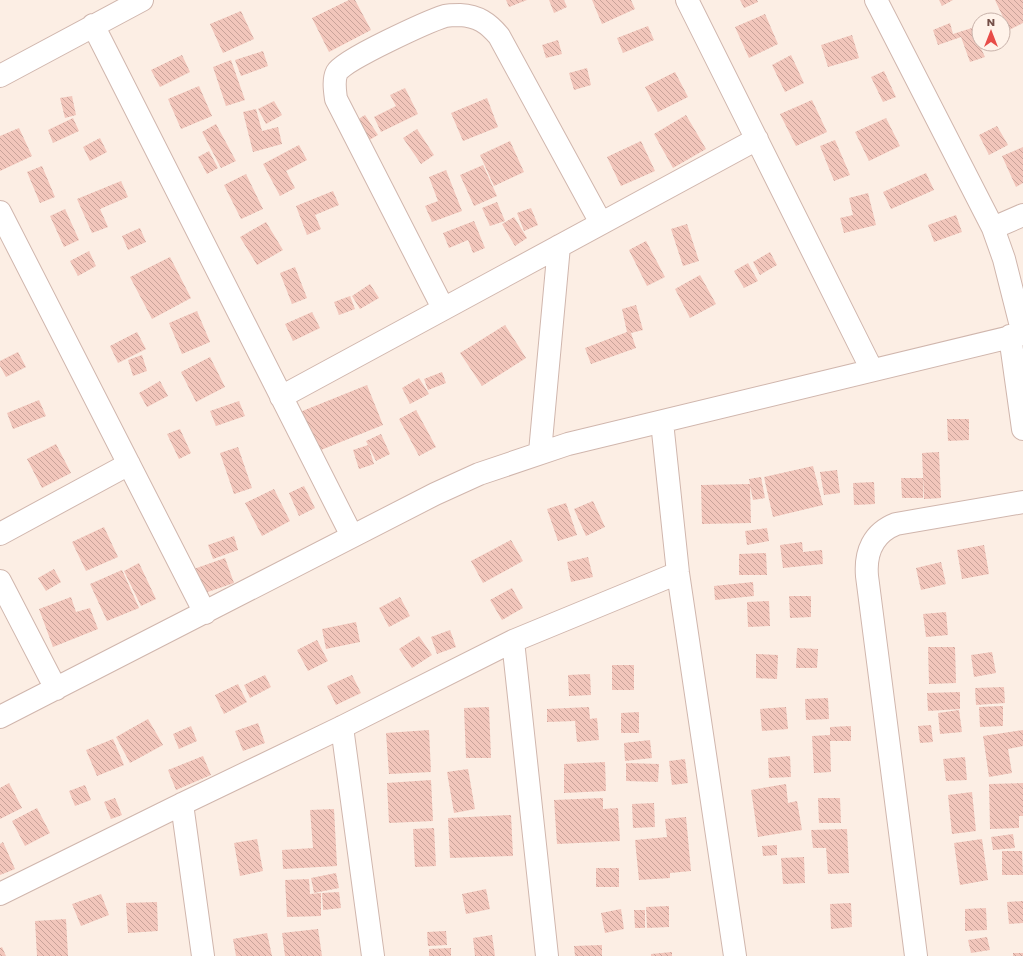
<svg xmlns="http://www.w3.org/2000/svg" width="1023" height="956" font-family="Poppins,sans-serif">
<style>
.building{fill:url(#building-back-hatch)}
.lines{fill:none;stroke-linecap:round;stroke-linejoin:round}
.street-casing{stroke:#d0b6ad;stroke-width:24}
.street{stroke:#fff;stroke-width:22}
</style>
<defs>
<pattern id="building-back-hatch" width="6" height="6" patternUnits="userSpaceOnUse"><rect width="6" height="6" fill="#f2c6bb"/><path d="M-1 5l2 2M0 0l6 6M5-1l2 2" fill="none" stroke="#c9a39a"/></pattern>
</defs>
<rect width="100%" height="100%" fill="#fceee4"/>
<path class="building" d="M349,0h6l16,30 -42,22 -17,-34z
M506,0h21l-18,7z
M549,0h15l3,7 -13,6z
M592,0h39l4,9 -33,15z
M740,0h17l1,2 -14,6z
M939,0h14l-11,6z
M995,0h28v23l-14,7z
M241,11l13,28 -31,14 -13,-29z
M765,14l13,30 -29,14 -14,-31z
M950,23l3,11 22,-7 4,17 6,13 -15,5 -9,-25 -23,8 -5,-15z
M648,26l6,14 -31,13 -6,-15z
M852,35l7,23 -31,9 -7,-22z
M558,40l4,14 -16,4 -4,-13z
M263,51l5,15 -27,10 -6,-16z
M182,55l8,17 -30,15 -9,-17z
M791,55l13,28 -19,9 -13,-27z
M231,60l14,40 -19,6 -13,-39z
M587,68l4,17 -17,5 -5,-17z
M884,71l12,26 -13,5 -12,-25z
M675,72l13,25 -30,15 -13,-25z
M199,86l13,30 -31,13 -13,-30z
M405,88l13,26 -37,18 -7,-15 22,-11 -6,-11z
M72,96l4,19 -11,3 -5,-20z
M487,98l11,29 -35,14 -12,-28z
M812,100l15,32 -31,14 -16,-32z
M274,101l8,14 -16,9 -8,-15z
M256,109l6,22 16,-4 4,17 -29,8 -10,-40z
M365,115l13,20 -14,8 -12,-20z
M686,115l20,34 -33,19 -19,-34z
M73,118l6,13 -26,12 -5,-13z
M886,118l14,28 -31,15 -14,-29z
M216,124l20,37 -15,7 -19,-36z
M997,126l11,19 -19,10 -10,-20z
M19,128l13,28 -32,15v-35z
M417,129l17,26 -13,9 -18,-26z
M100,138l7,14 -17,9 -7,-14z
M835,140l15,35 -16,6 -14,-35z
M510,141l14,31 -30,14 -14,-31z
M641,141l14,30 -34,15 -14,-29z
M299,145l8,15 -21,11 9,17 -15,8 -17,-32z
M1023,147v36l-7,4 -14,-31z
M209,151l9,17 -11,6 -9,-17z
M483,165l14,31 -23,10 -14,-31z
M42,166l13,31 -15,6 -13,-31z
M446,170l16,41 -30,11 -7,-16 13,-5 -9,-24z
M926,173l8,17 -43,19 -8,-17z
M246,174l17,35 -22,10 -17,-34z
M121,181l7,16 -28,12 8,18 -16,6 -15,-34z
M333,191l6,14 -24,10 6,14 -14,6 -11,-29z
M868,193l8,32 -32,8 -4,-15 13,-3 -4,-17z
M497,202l8,19 -15,5 -8,-18z
M531,208l7,17 -14,6 -7,-18z
M65,209l14,31 -15,7 -14,-31z
M956,215l6,17 -28,10 -6,-17z
M514,217l13,21 -12,8 -13,-22z
M474,221l11,27 -12,5 -5,-13 -19,8 -6,-15z
M266,222l17,28 -26,15 -17,-28z
M687,224l12,37 -16,5 -12,-37z
M140,228l6,14 -18,8 -6,-14z
M646,241l19,36 -18,9 -18,-36z
M89,251l7,15 -18,10 -8,-15z
M770,252l7,13 -17,10 -7,-13z
M170,257l21,41 -39,21 -22,-42z
M748,263l10,18 -14,7 -10,-17z
M295,267l12,31 -15,6 -12,-31z
M700,275l16,29 -26,14 -15,-29z
M370,284l9,14 -19,11 -8,-13z
M350,296l5,13 -16,6 -5,-13z
M636,305l7,25 -12,3 5,15 -45,16 -6,-16 42,-16 -5,-23z
M197,311l13,31 -28,12 -13,-31z
M312,312l8,16 -27,13 -8,-17z
M505,325l21,33 -44,28 -22,-33z
M137,332l9,17 -28,14 -8,-17z
M18,352l8,15 -20,10 -6,-11v-5z
M142,355l5,16 -14,5 -5,-16z
M210,357l15,30 -29,15 -15,-30z
M442,372l4,11 -18,7 -4,-11z
M419,378l10,16 -19,10 -8,-16z
M160,381l8,15 -21,11 -8,-14z
M367,385l16,40 -67,27 -16,-40z
M39,400l7,16 -33,13 -6,-16z
M239,401l6,15 -29,10 -6,-15z
M416,410l20,37 -17,9 -20,-37z
M947,419h22v21l-21,1z
M180,429l11,24 -12,6 -12,-25z
M381,434l9,20 -14,7 -10,-20z
M56,444l15,29 -29,15 -15,-29z
M368,445l6,19 -15,5 -6,-19z
M238,447l14,41 -18,6 -14,-41z
M939,452l2,46 -17,1 -2,-46z
M813,466l10,39 -50,12 -9,-40z
M837,470l3,23 -16,2 -4,-23z
M761,477l4,21 -12,2 -3,-14 1,37 -49,1 -1,-39 49,-1 -1,-5z
M901,478h22v20h-21z
M874,482l1,22 -21,1 -1,-22z
M304,486l11,22 -16,8 -10,-23z
M274,489l16,32 -28,15 -17,-33z
M593,501l12,26 -19,9 -12,-27z
M566,503l11,32 -19,6 -11,-32z
M104,527l14,30 -32,14 -14,-29z
M767,528l2,13 -22,4 -2,-14z
M234,536l4,14 -25,9 -5,-14z
M511,540l12,21 -40,22 -12,-22z
M802,542l1,10 19,-2 1,14 -40,4 -3,-23z
M984,545l5,29 -27,5 -5,-29z
M766,553l1,22h-28v-21z
M588,557l5,20 -22,5 -4,-20z
M225,558l9,25 -35,12 -8,-25z
M941,562l5,22 -25,6 -5,-22z
M139,563l17,36 -15,7 -17,-35z
M54,569l7,13 -15,9 -8,-13z
M122,570l17,38 -32,13 -17,-37z
M753,582l1,14 -39,4 -1,-14z
M512,588l11,20 -21,12 -12,-20z
M789,596h22v21l-21,1z
M71,597l5,15 14,-4 8,21 -45,18 -14,-38z
M400,597l10,19 -21,11 -10,-19z
M769,601l1,25 -22,1 -1,-25z
M946,612l2,23 -22,2 -3,-23z
M356,622l4,20 -34,7 -4,-20z
M450,630l6,17 -19,7 -6,-17z
M419,636l13,19 -20,13 -13,-19z
M317,640l11,21 -20,10 -11,-21z
M928,647h27l1,36 -27,1z
M797,648l21,1 -1,19h-21z
M992,652l4,21 -22,4 -3,-22z
M756,654l22,1 -1,24 -21,-1z
M612,665h22v25h-22z
M590,674l1,21 -22,1 -1,-21z
M265,675l6,12 -21,11 -6,-13z
M352,675l9,18 -25,12 -9,-19z
M238,684l9,18 -23,12 -9,-19z
M1004,687l1,16 -29,2 -1,-17z
M960,692v17l-32,2 -1,-18z
M828,698l1,21 -23,1 -1,-21z
M1003,706v20l-23,1 -1,-20z
M489,707l2,51h-25l-2,-50z
M589,707l1,12 7,-1 2,22 -22,2 -2,-21 -28,1v-13z
M786,707l2,22 -26,2 -2,-22z
M959,710l3,22 -22,2 -2,-21z
M639,712v21h-18v-20z
M148,719l15,26 -33,18 -14,-26z
M258,723l7,20 -22,8 -8,-20z
M931,725l2,17 -13,1 -2,-17z
M191,726l6,15 -18,8 -6,-15z
M851,726v15h-21l1,31 -17,1 -2,-37 18,-1v-8z
M429,730l2,42 -42,2 -3,-41z
M1023,730v16l-15,3 4,24 -23,4 -6,-41z
M113,739l11,26 -27,11 -11,-26z
M650,740l2,18 -27,3 -1,-18z
M203,756l8,19 -35,15 -8,-20z
M790,756l1,21 -22,1 -1,-20z
M965,757l2,23 -21,1 -3,-22z
M685,759l3,24 -16,2 -3,-24z
M605,762l1,29 -42,2v-29z
M626,763l33,1 -1,18 -32,-1z
M468,769l7,40 -21,4 -7,-41z
M431,780l2,41 -44,2 -2,-40z
M9,783l13,25 -22,11v-31z
M1023,783v33h-4v12l-29,1 -1,-45z
M786,784l2,19 9,-2 5,29 -44,7 -7,-47z
M85,785l6,15 -16,6 -6,-15z
M972,792l4,39 -24,3 -4,-39z
M115,798l7,17 -11,4 -7,-17z
M603,798v11l15,-1 2,33 -63,3 -3,-44z
M818,798h22l1,25h-22z
M654,803l1,24 -22,1 -1,-24z
M37,808l13,25 -25,13 -13,-25z
M334,809l3,57 -54,3 -1,-19 31,-2 -3,-38z
M511,815l2,41 -63,2 -2,-40z
M686,817l5,54 -21,2v5l-31,2 -4,-40 32,-3 -2,-18z
M434,828l2,38 -21,1 -2,-38z
M847,829l2,44 -21,1 -2,-26h-13l-2,-18z
M1013,834l2,14 -22,2 -2,-13z
M257,839l6,32 -23,5 -6,-33z
M982,839l6,41 -28,5 -6,-42z
M3,842l12,27 -15,6v-31z
M777,845v10l-14,1 -1,-10z
M1002,851h20l1,24h-21z
M804,857l1,26 -22,1 -2,-26z
M596,868h23v19h-23z
M336,873l3,15 -25,5 -3,-15z
M309,879l1,15 11,-1v23l-34,1 -2,-37z
M486,889l4,20 -24,5 -4,-20z
M339,892l2,16 -18,2 -1,-17z
M101,894l8,21 -28,11 -9,-22z
M1023,901v22l-14,1 -2,-22z
M157,902l1,29 -30,2 -2,-30z
M851,903l1,24 -21,2 -1,-25z
M669,906v21l-22,1 -1,-21z
M986,908l1,22 -22,1v-22z
M621,909l3,20 -19,4 -4,-20z
M634,910h11v18h-10z
M66,919l2,37h-31l-2,-35z
M318,929l4,27h-37l-3,-23z
M446,931l1,14 -19,1 -1,-14z
M267,933l5,23h-36l-3,-17z
M492,935l3,21h-20l-2,-18z
M987,937l3,13 -19,3 -3,-13z
M602,945v11h-27l-1,-10z
M2,947l4,9h-6v-8z
M451,948v8h-22v-7z
M672,952v4h-21v-2z
M1013,953h10v3h-10z"/>
<g class="lines">
<g class="street-casing">
<path id="street" d="M687,0l185,370
M93,25l259,511
M0,76l142,-76
M0,212l205,401
M993,228l30,-13
M443,308l-107,-209c-1,-8 -3,-19 1,-27 6,-12 92,-51 108,-56 4,-1 11,-1 15,-1 18,1 28,8 39,21l102,187
M1010,336l13,93
M281,397l476,-258
M662,422l16,151 57,383
M540,452l19,-206
M0,534l129,-70
M0,581l56,108
M513,641l34,315
M0,717l435,-223 44,-20 89,-30 455,-110 -19,-75 -11,-31 -117,-228
M342,727l31,229
M182,804l21,152
M0,894l182,-90 160,-77 171,-86 165,-68
M916,956l-49,-380c-2,-24 6,-43 29,-52l127,-22"/>
</g>
<use href="#street" class="street"/>
</g>
<g transform="translate(991 32)"><circle r="19" fill="#fff3ea" stroke="#c8b2aa"/>
<path d="M0-3L7 15L0 10L-7 15Z" fill="#e84c48"/>
<text y="-6" font-size="11" font-weight="bold" text-anchor="middle" fill="#755049">N</text>
</g>
</svg>
